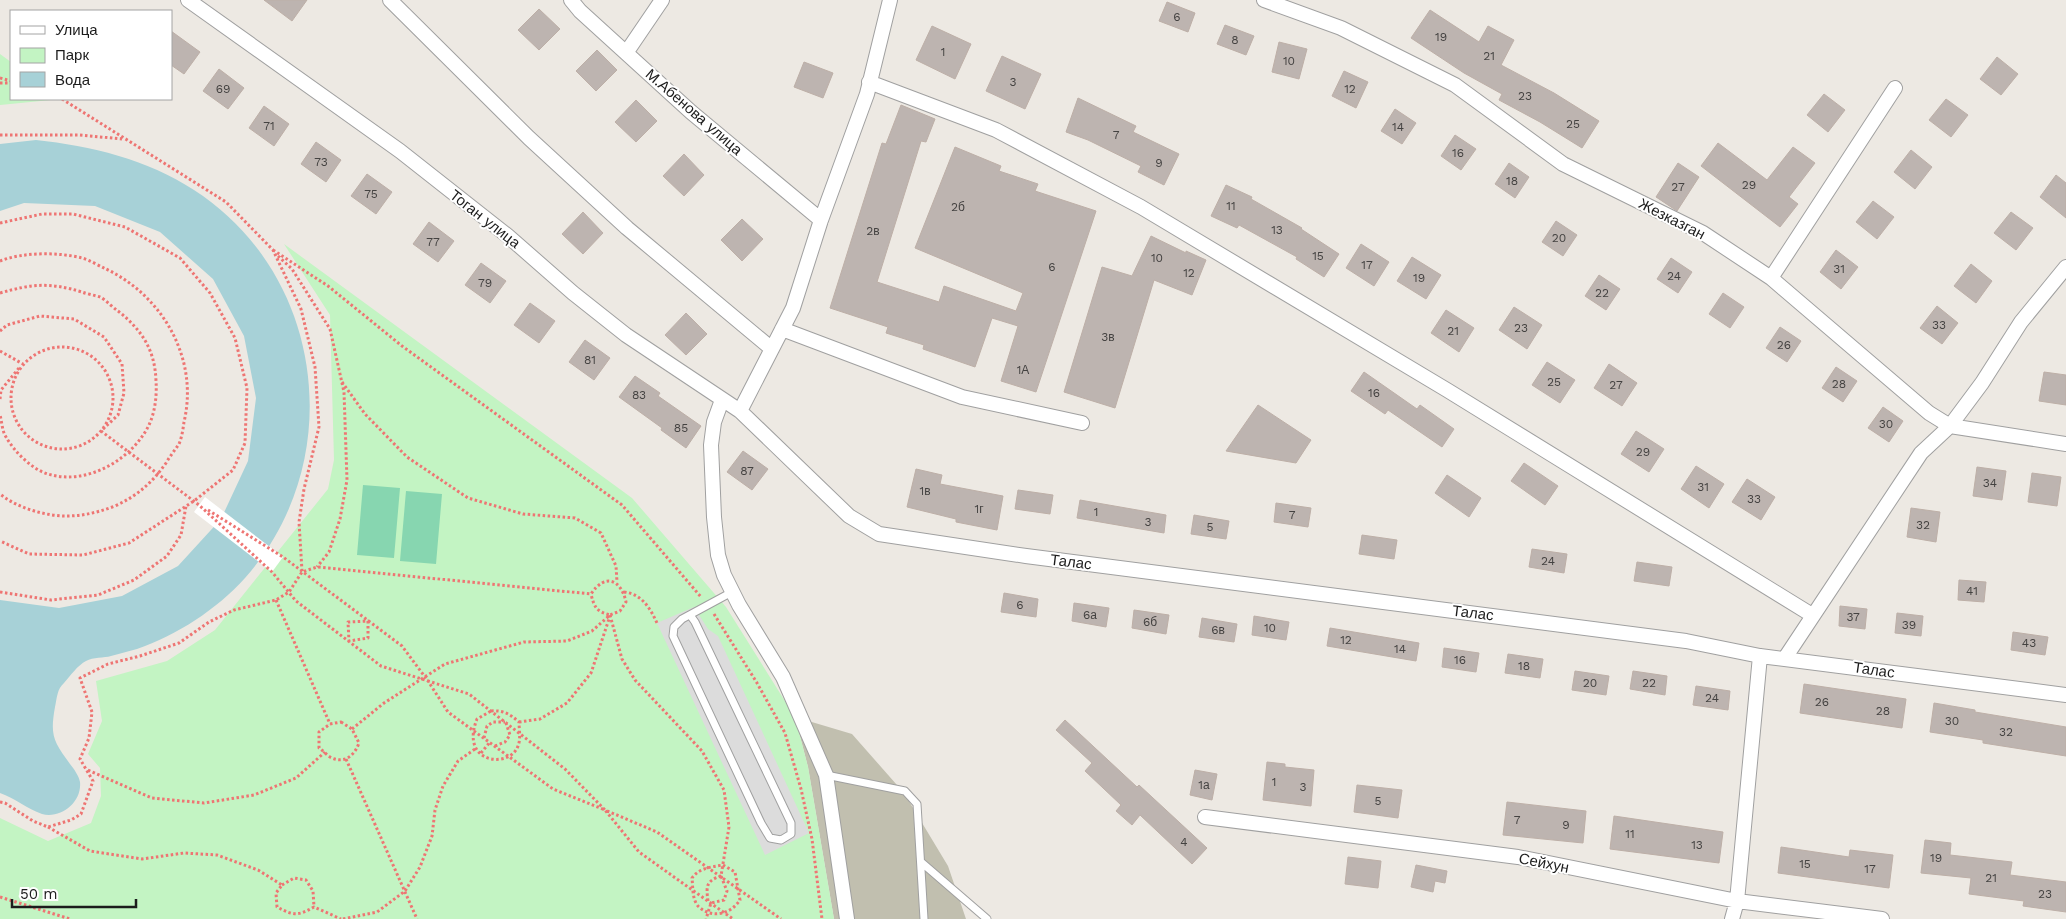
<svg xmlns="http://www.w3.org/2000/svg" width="2066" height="919" font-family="'Work Sans',sans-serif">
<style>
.construction{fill:#c1bfaf}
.park{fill:#c3f4c3}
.pitch{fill:#87d6b0}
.parking{fill:#dcdcdc}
.water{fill:#a7d1d7}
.pier{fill:#fff}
.building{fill:#bdb4b0;stroke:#bdafa7}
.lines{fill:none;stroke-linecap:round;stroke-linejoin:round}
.service-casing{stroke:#a0a0a0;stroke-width:9}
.minor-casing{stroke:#a0a0a0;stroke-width:16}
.path{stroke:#ee7573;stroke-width:3;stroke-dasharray:2.5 2.5;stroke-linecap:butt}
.service{stroke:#fff;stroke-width:7}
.minor{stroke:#fff;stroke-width:14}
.labels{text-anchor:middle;stroke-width:4;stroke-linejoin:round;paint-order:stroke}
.number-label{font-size:12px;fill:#444241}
.street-label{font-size:15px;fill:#1c1c1c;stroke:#fff}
</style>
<rect width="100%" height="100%" fill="#ede9e3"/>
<path class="construction" d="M795,717l57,17 52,59 44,73 18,53h-132l-26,-152z"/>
<path class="park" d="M0,54l11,8v37h50l-61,6z
M284,244l348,254 94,109 69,110 13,50 26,152h-834v-101l48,23 43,-18 10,-27 -1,-28 -12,-14 14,-33 -6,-40 71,-20 48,-31 113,-141 6,-29 -4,-145z"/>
<path class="pitch" d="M363,485l37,3 -6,70 -37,-3z
M406,491l36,3 -6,70 -36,-3z"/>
<path class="parking" d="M694,607l14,22 10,7 91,197 -44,22 -108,-232z"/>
<path class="water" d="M36,140c55,6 111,19 158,50 132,85 154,272 51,388 -29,32 -68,57 -108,71 -9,2 -17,5 -26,7 -7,2 -18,1 -25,5 -8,4 -16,15 -22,22 -7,6 -7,15 -9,24 -5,28 -2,34 15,57 4,5 9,12 10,18 2,20 -19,37 -38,32 -15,-5 -27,-16 -42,-21v-193l59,8 63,-12 56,-30 43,-47 27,-58 8,-63 -12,-62 -31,-57 -53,-47 -65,-26 -71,-3 -24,8v-67z"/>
<path class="pier" d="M205,497l78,60 -11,15 -78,-60z"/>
<path class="building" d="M264,0h43l-15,21z
M1167,2l28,11 -7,19 -29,-11z
M539,9l21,20 -21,21 -21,-20z
M1430,10l49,32 9,-16 26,14 -13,25 53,28 45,28 -17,27 -42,-26 -41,-22 3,-6 -38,-21 -53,-35z
M1225,25l29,11 -8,19 -29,-11z
M932,26l39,18 -16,35 -39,-19z
M171,31l29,21 -16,22 -13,-9z
M1279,42l28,7 -8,30 -27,-7z
M597,50l20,20 -21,21 -20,-20z
M1002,56l39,18 -16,35 -39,-18z
M1997,57l21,17 -17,21 -21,-16z
M804,62l29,11 -10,25 -29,-11z
M219,69l25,19 -16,21 -25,-18z
M1344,71l24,11 -12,26 -24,-12z
M1824,94l21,16 -17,22 -21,-17z
M1078,98l58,28 -3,6 46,22 -15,31 -26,-13 3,-6 -53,-26 -22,-8z
M1946,99l22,16 -17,22 -22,-17z
M636,100l21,21 -21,21 -21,-20z
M901,105l34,14 -9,23 -5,-1 -44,141 62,20 5,-16 72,25 7,-18 -108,-45 40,-101 46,19 -2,5 39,13 -3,7 61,20 -60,181 -35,-11 17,-55 -26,-8 -17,49 -52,-18 1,-4 -38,-12 2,-6 -58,-19 52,-165 4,1z
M264,106l25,18 -15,22 -25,-18z
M1395,109l21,14 -14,21 -21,-13z
M1455,135l21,14 -15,21 -20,-14z
M316,142l25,18 -15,22 -25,-18z
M1718,143l49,37 26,-33 22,16 -26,34 9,7 -18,23 -79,-61z
M1911,150l21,17 -17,22 -21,-17z
M684,154l20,21 -20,21 -21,-20z
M1509,163l20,14 -14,21 -20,-14z
M1678,163l21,14 -22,34 -21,-14z
M367,174l25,18 -16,22 -25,-18z
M2056,175l10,8v35l-26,-21z
M1226,185l26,12 -1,2 51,29 -1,1 38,25 -15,23 -28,-18 1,-2 -58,-32 -2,3 -26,-12z
M1873,201l21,16 -17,22 -21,-17z
M583,212l20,21 -20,21 -21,-20z
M2011,212l22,16 -17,22 -22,-17z
M742,219l21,20 -21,22 -21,-21z
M1556,221l21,14 -14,21 -21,-14z
M429,222l25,19 -16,21 -25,-18z
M1151,236l35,17v-2l20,9 -14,35 -38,-15 -39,128 -51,-16 38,-125 30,9z
M1361,244l28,18 -15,24 -28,-18z
M1836,250l22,17 -17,22 -21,-17z
M1412,257l29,18 -15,24 -29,-18z
M1671,258l21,14 -14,21 -21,-14z
M481,263l25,18 -16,22 -25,-18z
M1971,264l21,17 -16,22 -22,-17z
M1599,275l21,14 -14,21 -21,-14z
M1723,293l21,14 -14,21 -21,-14z
M530,303l25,18 -16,22 -25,-18z
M1937,306l21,17 -16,21 -22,-16z
M1514,307l28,18 -15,24 -28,-19z
M1446,310l28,18 -15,24 -28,-19z
M686,313l21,21 -21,21 -21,-20z
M1780,327l21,14 -14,21 -21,-14z
M585,340l25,18 -16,22 -25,-18z
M1547,362l28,18 -15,23 -28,-18z
M1609,364l28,19 -15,23 -28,-18z
M1836,367l21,14 -14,21 -21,-14z
M1364,372l53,37 3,-4 34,24 -12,18 -54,-37 -3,4 -34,-23z
M2044,372l22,3v30l-27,-4z
M635,376l25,17 -2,3 43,30 -15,22 -25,-18 1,-2 -43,-31z
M1258,405l53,35 -15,23 -70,-12z
M1883,407l20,14 -14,21 -21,-14z
M1636,431l28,18 -15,23 -28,-18z
M743,451l25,18 -16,21 -25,-18z
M1524,463l34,23 -13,19 -34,-24z
M1696,466l28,18 -15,24 -28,-19z
M1977,467l29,4 -4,29 -29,-4z
M916,469l26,6 -2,9 63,12 -6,34 -41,-8v-3l-49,-12z
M2032,473l29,4 -4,29 -29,-4z
M1447,475l34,23 -12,19 -34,-24z
M1747,479l28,18 -14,23 -29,-18z
M1018,490l35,5 -3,19 -35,-5z
M1080,500l86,15 -2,18 -87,-15z
M1276,503l35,5 -3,19 -34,-5z
M1911,508l29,4 -4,30 -29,-5z
M1194,515l35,6 -3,18 -35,-5z
M1362,535l35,5 -3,19 -35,-5z
M1532,549l35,5 -3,19 -35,-6z
M1637,562l35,5 -3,19 -35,-5z
M1959,580l27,2 -2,20 -26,-2z
M1004,593l34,6 -2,18 -35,-5z
M1074,603l35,5 -3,19 -34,-6z
M1840,606l27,3 -2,20 -26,-3z
M1134,610l35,5 -3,19 -34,-6z
M1897,613l26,3 -2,20 -26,-3z
M1254,616l35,6 -3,18 -34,-5z
M1202,618l35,6 -3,18 -35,-5z
M1330,628l89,15 -3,18 -89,-15z
M2013,632l35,5 -3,18 -34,-5z
M1444,648l35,5 -3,19 -34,-5z
M1508,654l35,5 -3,19 -35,-5z
M1575,671l34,5 -3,19 -34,-5z
M1633,671l34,5 -2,19 -35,-6z
M1804,684l102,15 -4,29 -102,-15z
M1696,686l34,5 -2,19 -35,-5z
M1934,703l41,7v2l91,15v29l-83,-13v-3l-53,-8z
M1065,720l72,67 2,-2 68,63 -15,16 -52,-49 -8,10 -16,-14 5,-6 -36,-34 7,-8 -36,-33z
M1267,762l18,2v3l29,3 -3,36 -48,-6z
M1195,770l22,4 -5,26 -22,-5z
M1357,785l45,5 -4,28 -44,-6z
M1507,802l79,9 -3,32 -80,-8z
M1614,816l109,16 -4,31 -109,-14z
M1925,840l26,3 -1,12 62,7 -2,13 56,7v30l-43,-6 1,-5 -55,-7 2,-16 -50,-5z
M1781,847l68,10 1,-7 43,5 -4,33 -111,-15z
M1348,857l33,4 -3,27 -33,-4z
M1416,865l31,6 -2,12 -10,-2 -2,11 -22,-5z"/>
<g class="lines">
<g class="service-casing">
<path id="service" d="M690,615l5,7 96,201v11l-10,6 -11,-2 -9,-15 -88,-187 1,-9 8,-8 50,-27
M826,775l79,16 12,13 7,115
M921,862l66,57"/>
</g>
<g class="minor-casing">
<path id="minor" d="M188,0l212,151 108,85 65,57 53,42 114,76 109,105 30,18 147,22 660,85 74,15 306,39
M390,0l139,138 98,90 145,121
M571,0l9,11 111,101 130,108
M1264,0l77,28 114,57 108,79 140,69 68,45 158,135 21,13 116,18
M626,53l36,-53
M869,82l127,48 145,77 306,183 365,225
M1771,278l124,-190
M782,329l180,68 120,26
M722,400l-8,22 -3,23 3,72 4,38 6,20 15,30 44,72 43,98 21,144
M740,411l53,-103 28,-88 46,-126 23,-94
M1785,658l136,-205 29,-27 32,-43 39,-61 45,-55
M1205,817l313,40 219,44 145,18
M1732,919l5,-18 23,-245"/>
</g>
<path class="path" d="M0,78l11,3
M0,83h11
M62,99l164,103 47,48 28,59 14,58 4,60 -15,62 -5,33 3,49
M0,135h80l42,4
M0,223l42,-9h31l52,13 55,31 30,35 25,45 12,50 -2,55 -12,27 -39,31 -65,42 -46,12 -54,-1 -29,-13
M273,250l55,36 74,60 220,159 79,92
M278,256l14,13 38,60 14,63 3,88 -7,39 -11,33 -12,15
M0,261c23,-9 58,-9 82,-3 8,2 17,8 24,11 57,27 93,90 78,153 -1,7 -2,15 -5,22 -4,6 -9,12 -13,19 -14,20 -29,33 -51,43 -21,8 -41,12 -63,9 -18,-3 -37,-9 -52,-21
M0,293c32,-9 49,-11 82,-1 5,2 12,3 18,5 6,3 12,10 18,14 24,19 37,39 38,70 1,15 -1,31 -7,44 -17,35 -63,61 -101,49 -17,-5 -34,-23 -42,-37 -4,-6 -4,-15 -6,-22
M0,331l7,-6 33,-9 34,3 30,18 18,27 2,29 -6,22 -17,16 98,74 73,67 24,29 85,65 47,15 20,31 105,77 52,21 34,42 94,67
M11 398a51 51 0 1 1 102 0a51 51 0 1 1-102 0Z
M0,351l23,13
M342,382l23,32 42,43 61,41 55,16 52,4 26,15 15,33 1,16
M0,399l1,-9 18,-22
M208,510l75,47 119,89 26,35 41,13 96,75 40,41 52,22 124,87
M0,592l51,8 47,-5 36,-15 33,-24 14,-21 5,-29
M624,592c18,2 26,16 33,31
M276,600l54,124
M714,614l43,69 28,50 16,56 11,50 10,80
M610,615l12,44 13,21 67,71 22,39 5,37 -8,49 6,15 -3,9 -13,3 -5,16
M368,621v17l-19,3 -1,-19z
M491,711c12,-1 19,3 28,11 0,7 2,17 -1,24 -8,23 -59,18 -41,-27z
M341,722l11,7 7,14c-4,11 -13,21 -27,15 -5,-2 -9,-8 -13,-10v-16l11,-8z
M519,722l21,-3 27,-16 24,-30 19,-57
M352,729l32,-26 61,-39 79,-22 43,-1 25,-10 18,-16 10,-4 6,-9c-5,-23 -21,-29 -35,-8 3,13 6,18 19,21
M484,738l3,-12 6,-4h12
M495,746l10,-4 5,-7 -4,-12
M481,753l9,-11
M346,759l71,160
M88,770l64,28 52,5 50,-8 42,-17 29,-26
M0,802l5,1 28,18 15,6 23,-7 10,-6 12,-33 -13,-22 9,-21 3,-26 -12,-34 28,-14 32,-8 39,-13 30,-21 25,-12 42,-10 13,-8 13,-20 15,-5 274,27
M48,827l42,24 52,8 42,-6 33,2 41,15 24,15 -6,8 1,14c17,9 21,9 37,0l27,12
M723,865l12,7 5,28c-10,15 -29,19 -42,6 -6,-7 -5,-19 -6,-28 7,-10 19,-11 31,-13z
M282,885l12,-7 12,2 7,11 1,16
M0,897l70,22
M708,901c-2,-15 -2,-20 13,-25
M343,919l34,-7 28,-21 15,-24 12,-31 3,-26 8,-24 15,-25 17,-12"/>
<use href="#service" class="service"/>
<use href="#minor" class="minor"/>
</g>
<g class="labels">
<g class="number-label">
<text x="1177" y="21">6</text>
<text x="1441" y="41">19</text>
<text x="1235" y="44">8</text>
<text x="943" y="56">1</text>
<text x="1489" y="60">21</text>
<text x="1289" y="65">10</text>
<text x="1013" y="86">3</text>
<text x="223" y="93">69</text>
<text x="1350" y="93">12</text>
<text x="1525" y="100">23</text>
<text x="1573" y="128">25</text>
<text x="269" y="130">71</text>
<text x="1398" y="131">14</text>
<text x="1116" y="139">7</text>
<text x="1458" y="157">16</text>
<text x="321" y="166">73</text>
<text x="1159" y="167">9</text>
<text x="1512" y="185">18</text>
<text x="1749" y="189">29</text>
<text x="1678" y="191">27</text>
<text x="371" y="198">75</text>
<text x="1231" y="210">11</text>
<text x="958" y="211">2б</text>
<text x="1277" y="234">13</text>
<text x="873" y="235">2в</text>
<text x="1559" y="242">20</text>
<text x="433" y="246">77</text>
<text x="1318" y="260">15</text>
<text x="1157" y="262">10</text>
<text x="1367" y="269">17</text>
<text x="1052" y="271">6</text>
<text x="1839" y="273">31</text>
<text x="1189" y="277">12</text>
<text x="1674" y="280">24</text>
<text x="1419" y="282">19</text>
<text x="485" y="287">79</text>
<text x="1602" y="297">22</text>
<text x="1939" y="329">33</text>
<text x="1521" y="332">23</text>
<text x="1453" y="335">21</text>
<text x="1108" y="341">3в</text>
<text x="1784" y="349">26</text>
<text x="590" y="364">81</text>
<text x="1023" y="374">1А</text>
<text x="1554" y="386">25</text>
<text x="1839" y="388">28</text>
<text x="1616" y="389">27</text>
<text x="1374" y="397">16</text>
<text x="639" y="399">83</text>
<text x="1886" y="428">30</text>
<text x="681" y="432">85</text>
<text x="1643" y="456">29</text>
<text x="747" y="475">87</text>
<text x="1990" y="487">34</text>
<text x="1703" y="491">31</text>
<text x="925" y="495">1в</text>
<text x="1754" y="503">33</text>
<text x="979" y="513">1г</text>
<text x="1096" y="516">1</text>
<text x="1292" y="519">7</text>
<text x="1148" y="526">3</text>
<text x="1923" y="529">32</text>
<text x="1210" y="531">5</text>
<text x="1548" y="565">24</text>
<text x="1972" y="595">41</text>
<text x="1020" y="609">6</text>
<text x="1090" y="619">6а</text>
<text x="1853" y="621">37</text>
<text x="1150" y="626">6б</text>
<text x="1909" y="629">39</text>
<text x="1270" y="632">10</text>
<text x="1218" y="634">6в</text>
<text x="1346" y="644">12</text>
<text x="2029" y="647">43</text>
<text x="1400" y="653">14</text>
<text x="1460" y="664">16</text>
<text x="1524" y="670">18</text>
<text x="1590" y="687">20</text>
<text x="1649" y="687">22</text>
<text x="1712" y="702">24</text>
<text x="1822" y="706">26</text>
<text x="1883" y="715">28</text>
<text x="1952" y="725">30</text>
<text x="2006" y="736">32</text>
<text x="1274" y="786">1</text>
<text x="1204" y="789">1а</text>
<text x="1303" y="791">3</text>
<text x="1378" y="805">5</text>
<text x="1517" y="824">7</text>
<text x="1566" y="829">9</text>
<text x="1630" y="838">11</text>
<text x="1184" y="846">4</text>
<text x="1697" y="849">13</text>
<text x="1936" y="862">19</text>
<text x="1805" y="868">15</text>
<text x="1870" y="873">17</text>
<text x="1991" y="882">21</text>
<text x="2045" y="898">23</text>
</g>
<g class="street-label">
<text transform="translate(694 112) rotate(41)" y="5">М.Абенова улица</text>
<text transform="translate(485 219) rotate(38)" y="5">Тоган улица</text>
<text transform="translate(1672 219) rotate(27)" y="5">Жезказган</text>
<text transform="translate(1071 562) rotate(7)" y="5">Талас</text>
<text transform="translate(1473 613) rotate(7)" y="5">Талас</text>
<text transform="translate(1874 670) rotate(8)" y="5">Талас</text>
<text transform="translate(1544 863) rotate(11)" y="5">Сейхун</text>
</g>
</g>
<rect x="10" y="10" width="162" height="90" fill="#ffffff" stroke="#a4a4a4"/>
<rect x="20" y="26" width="25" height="8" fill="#ffffff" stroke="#a4a4a4"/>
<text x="55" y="35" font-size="15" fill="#1c1c1c">Улица</text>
<rect x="20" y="48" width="25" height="15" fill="#c3f4c3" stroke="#a4a4a4"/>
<text x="55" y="60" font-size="15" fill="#1c1c1c">Парк</text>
<rect x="20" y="72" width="25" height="15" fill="#a7d1d7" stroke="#a4a4a4"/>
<text x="55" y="85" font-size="15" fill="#1c1c1c">Вода</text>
<path d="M12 899v8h124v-8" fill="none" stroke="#1c1c1c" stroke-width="2.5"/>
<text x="20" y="899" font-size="15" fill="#1c1c1c" stroke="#ffffff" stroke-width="4" paint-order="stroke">50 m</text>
</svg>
